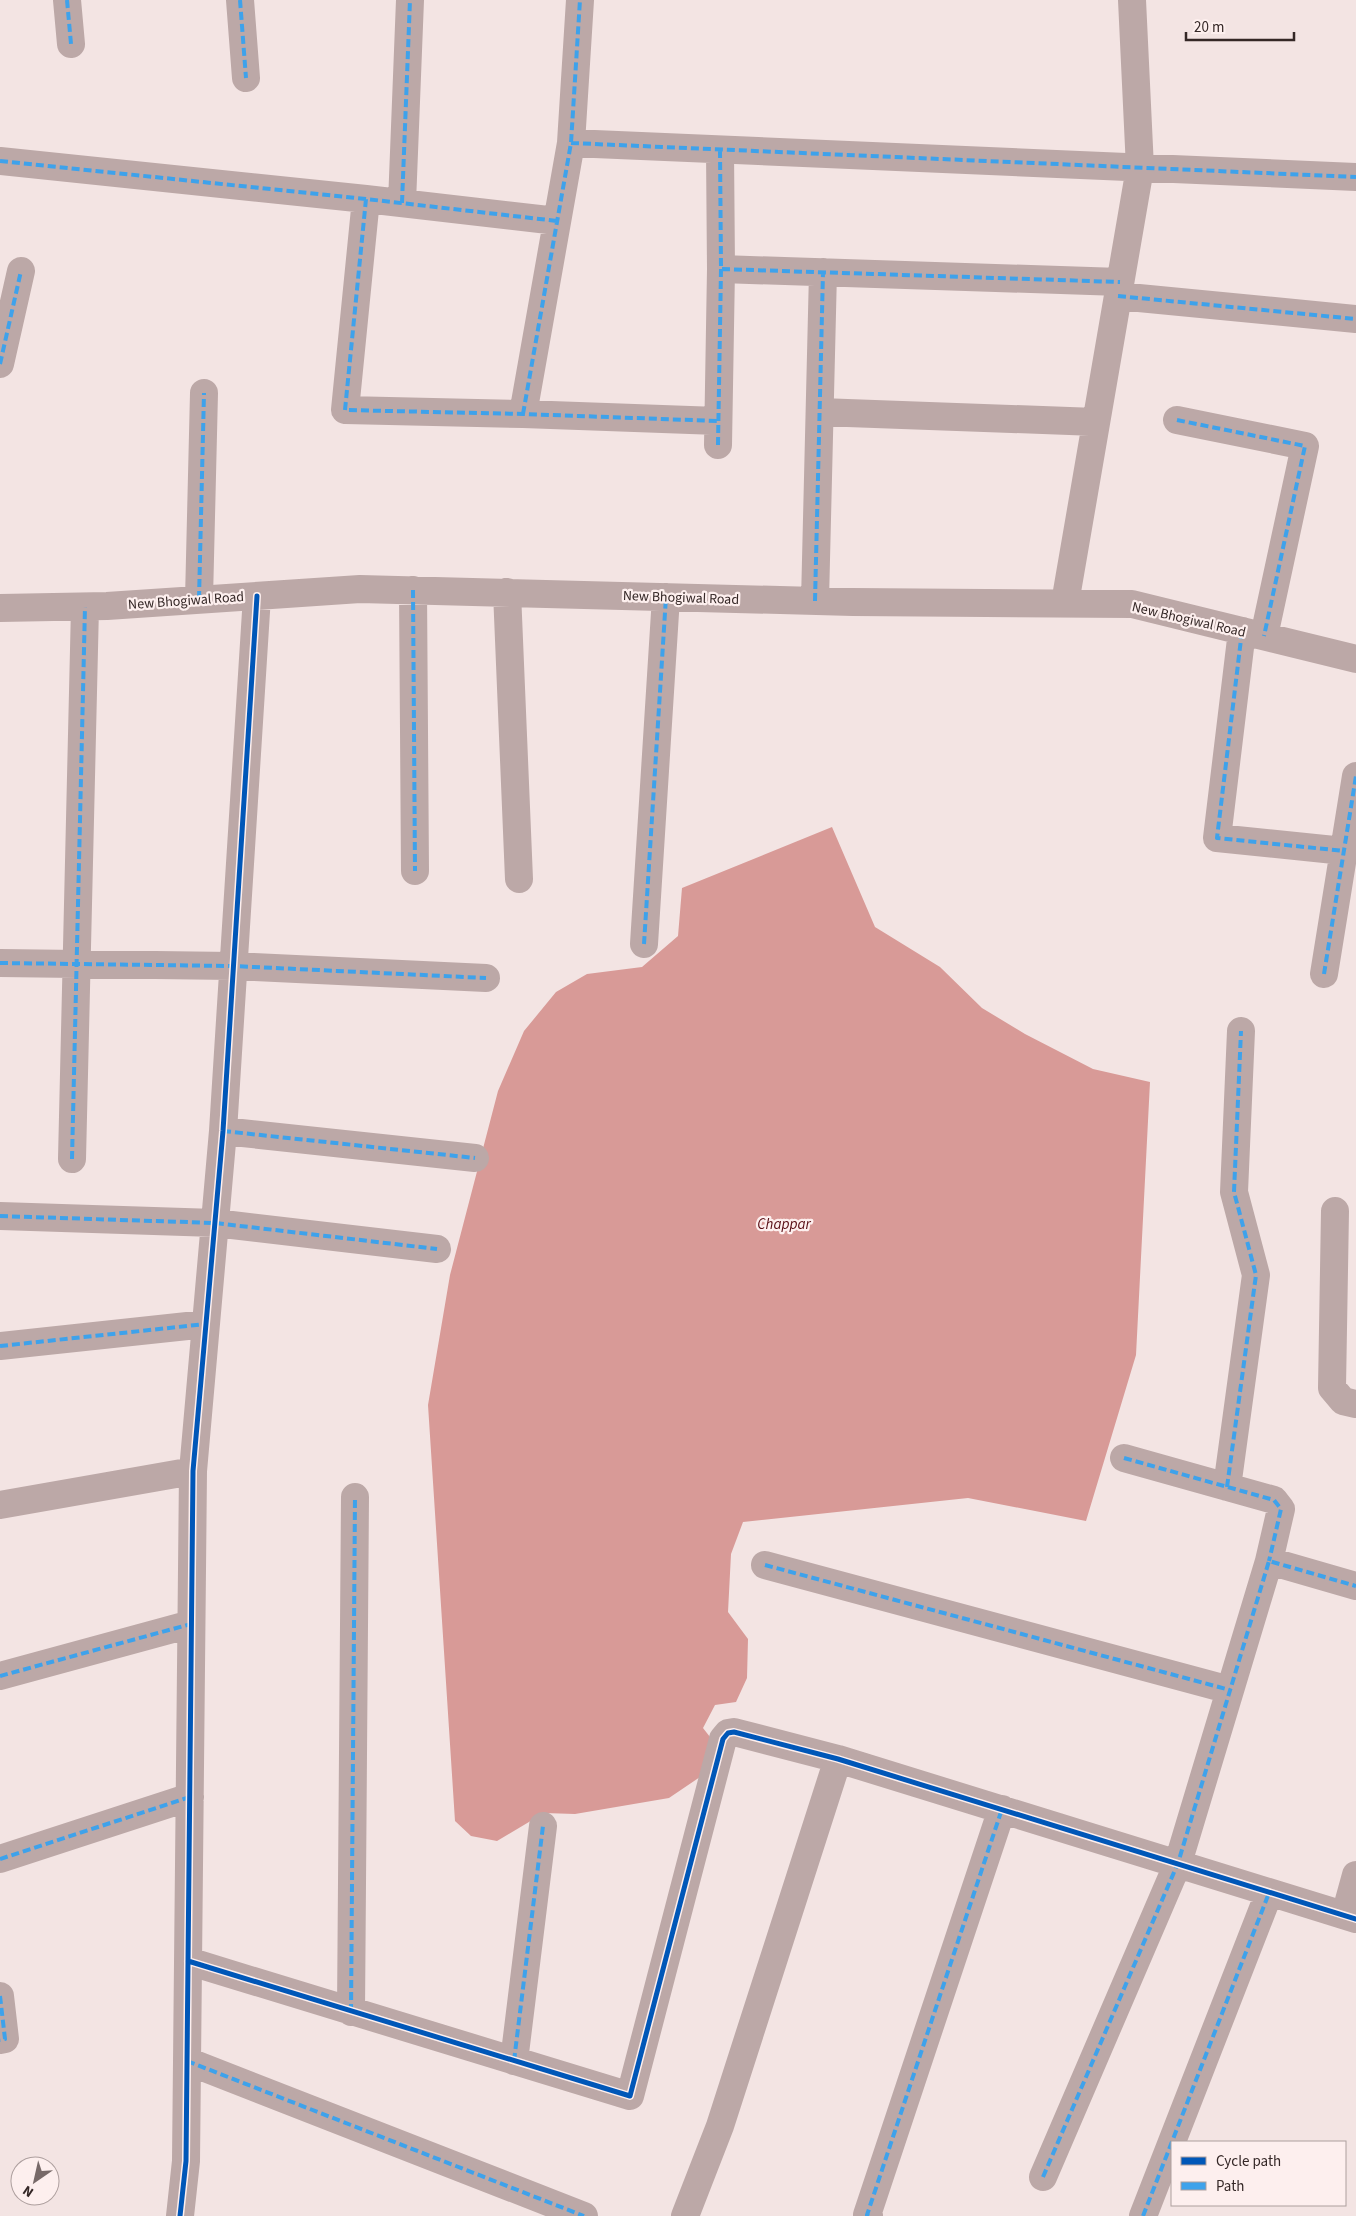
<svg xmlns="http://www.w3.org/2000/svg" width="1356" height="2216" font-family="'Source Sans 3',sans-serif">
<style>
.water{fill:#d89a97}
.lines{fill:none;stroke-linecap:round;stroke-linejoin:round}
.minor{stroke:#bca8a7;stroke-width:28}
.quiet{stroke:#3ea2eb;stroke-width:4;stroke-dasharray:8 4;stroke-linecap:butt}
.cycleway-casing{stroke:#fdefee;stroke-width:8}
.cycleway{stroke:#0057b8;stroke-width:5}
.labels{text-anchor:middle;stroke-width:4.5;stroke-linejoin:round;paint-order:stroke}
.street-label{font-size:14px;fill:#342726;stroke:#fdefee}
.water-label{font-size:15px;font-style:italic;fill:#560a11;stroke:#fdefee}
</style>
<rect width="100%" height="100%" fill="#f3e4e3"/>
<path class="water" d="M832,827l43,100 65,40 42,41 43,26 68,35 57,13 -14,273 -50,166 -118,-23 -225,24 -12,32 -3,58 20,27 -1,39 -11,24 -21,3 -12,23 7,9 -10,40 -31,21 -94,16 -31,-1 -47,28 -26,-5 -16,-15 -27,-416 22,-130 48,-184 26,-60 32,-39 31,-18 55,-7 36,-31 4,-48z"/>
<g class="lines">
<path class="minor" d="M67,0l4,44
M240,0l6,78
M571,143l785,34
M720,150l1,119 399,13
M0,161l366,38 191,22
M366,199l-21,211 178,4 195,7
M402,203l8,-203
M1118,296l238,23
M0,364l21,-93
M820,412l276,10
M523,414l48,-271 9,-143
M1177,420l128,26 -41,190
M718,445l3,-176
M413,590l2,281
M507,592l12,287
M199,599l5,-206
M815,601l8,-329
M1065,603l75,-435 -8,-168
M0,608l107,-2 253,-17 493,13 279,2 224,55
M1242,631l-25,207 127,13
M644,944l22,-347
M0,963l233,3 253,12
M1324,974l32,-198
M223,1131l252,27
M72,1159l13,-552
M1335,1211l-3,177 11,13 13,3
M0,1216l215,7 222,26
M0,1346l206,-22
M1124,1458l150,42 7,9 -12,52
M1227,1487l29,-212 -22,-83 7,-161
M0,1505l193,-34
M765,1565l465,125
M0,1676l191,-52
M0,1859l190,-62
M1345,1915l11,-40
M188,1961l442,135 93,-357 5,-6 6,-1 104,27 518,160
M0,1996l5,43 -5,1
M351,2012l4,-515
M187,2061l397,155
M514,2061l29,-235
M1043,2177l135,-314 91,-302 87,25
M180,2216l6,-55 7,-690 30,-340 34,-535
M685,2216l35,-90 118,-367
M869,2216l-2,-1 135,-406
M1143,2216l126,-323"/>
<path class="quiet" d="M67,0l4,44
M240,0l6,78
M571,143l785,34
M720,150l1,119 399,13
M0,161l366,38 191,22
M366,199l-21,211 178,4 195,7
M402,203l8,-203
M1118,296l238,23
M0,364l21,-93
M523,414l48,-271 9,-143
M1177,420l128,26 -41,190
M718,445l3,-176
M413,590l2,281
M199,599l5,-206
M815,601l8,-329
M1242,631l-25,207 127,13
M644,944l22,-347
M0,963l233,3 253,12
M1324,974l32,-198
M223,1131l252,27
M72,1159l13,-552
M0,1216l215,7 222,26
M0,1346l206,-22
M1124,1458l150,42 7,9 -12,52
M1227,1487l29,-212 -22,-83 7,-161
M765,1565l465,125
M0,1676l191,-52
M0,1859l190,-62
M0,1996l5,43 -5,1
M351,2012l4,-515
M187,2061l397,155
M514,2061l29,-235
M1043,2177l135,-314 91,-302 87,25
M869,2216l-2,-1 135,-406
M1143,2216l126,-323"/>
<g class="cycleway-casing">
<path id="cycleway" d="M188,1961l442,135 93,-357 5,-6 6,-1 104,27 518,160
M180,2216l6,-55 7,-690 30,-340 34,-535"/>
</g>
<use href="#cycleway" class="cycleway"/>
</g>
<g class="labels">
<g class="street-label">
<text transform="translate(681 597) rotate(2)" y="5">New Bhogiwal Road</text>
<text transform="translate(186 600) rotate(-4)" y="5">New Bhogiwal Road</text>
<text transform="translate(1189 619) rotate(13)" y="5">New Bhogiwal Road</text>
</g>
<g class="water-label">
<text x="784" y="1229">Chappar</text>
</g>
</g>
<rect x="1171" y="2141" width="175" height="65" fill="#fdefee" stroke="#ad9f9e"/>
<rect x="1181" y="2157" width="25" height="8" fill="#0057b8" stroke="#ad9f9e"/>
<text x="1216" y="2166" font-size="15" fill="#342726">Cycle path</text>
<rect x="1181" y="2182" width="25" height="8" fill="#3ea2eb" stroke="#ad9f9e"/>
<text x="1216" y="2191" font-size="15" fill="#342726">Path</text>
<g transform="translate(35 2181) rotate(214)"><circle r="24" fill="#fdefee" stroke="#ad9f9e"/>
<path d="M0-4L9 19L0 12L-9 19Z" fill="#776968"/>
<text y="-8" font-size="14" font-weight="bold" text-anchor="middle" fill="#342726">N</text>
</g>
<path d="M1186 32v8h108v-8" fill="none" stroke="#342726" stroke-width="2.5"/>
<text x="1194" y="32" font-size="15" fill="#342726" stroke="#fdefee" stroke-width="4" paint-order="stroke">20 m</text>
</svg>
